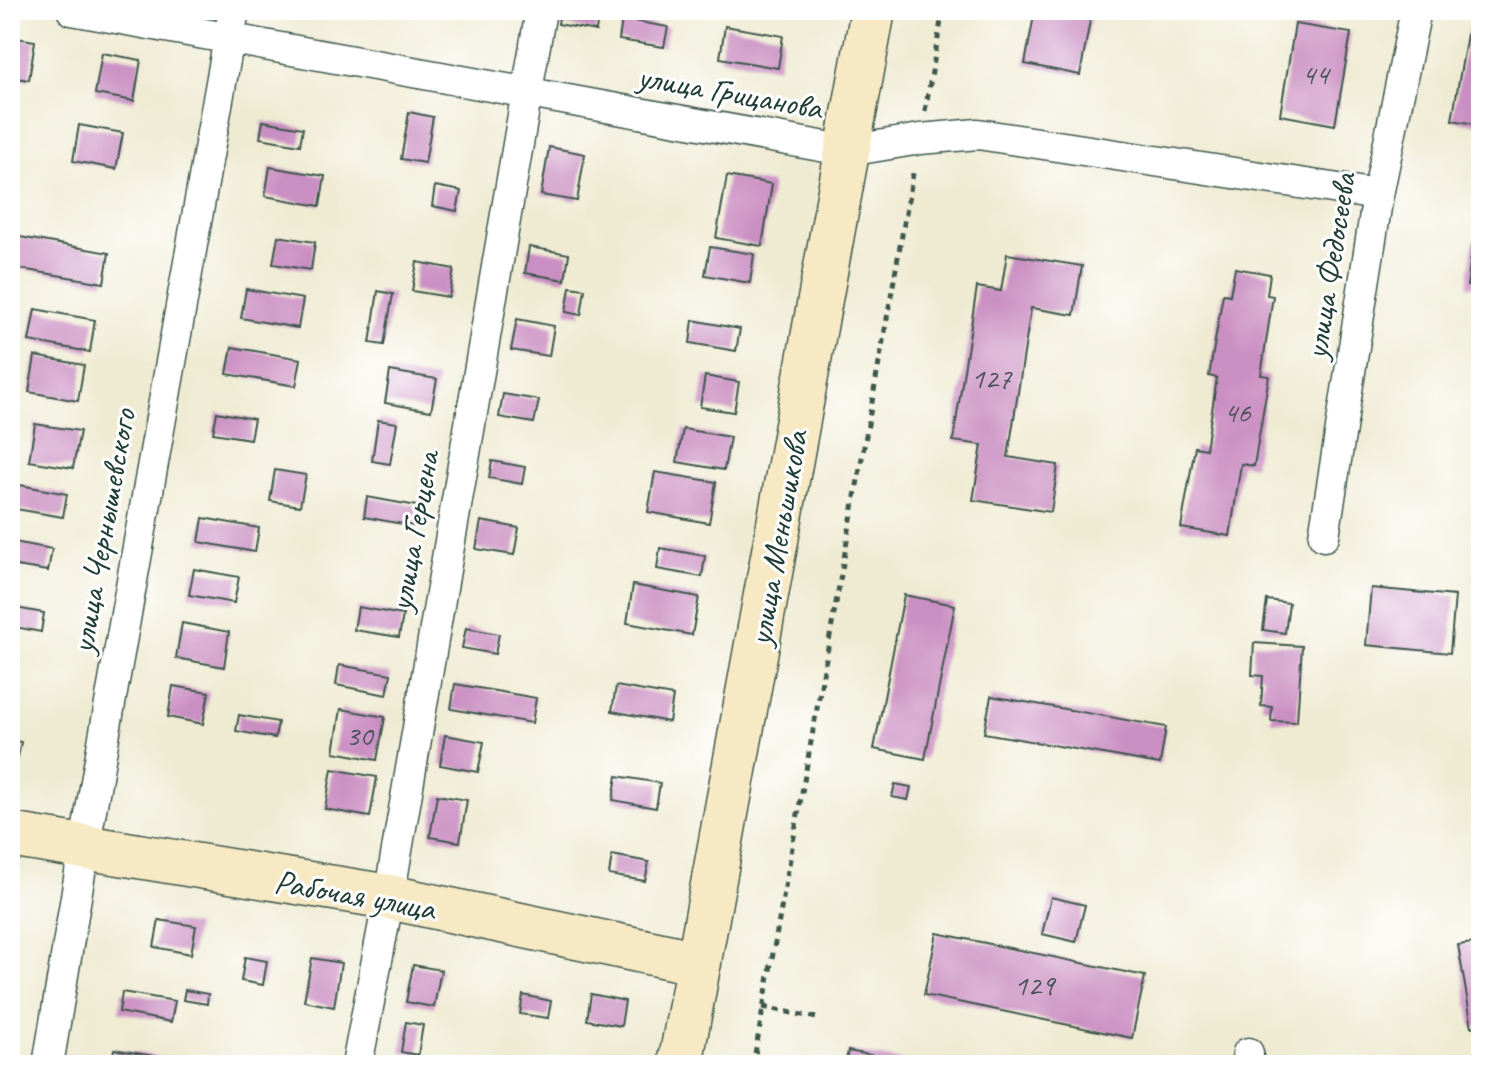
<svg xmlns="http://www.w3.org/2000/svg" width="1491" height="1075" font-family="Caveat,sans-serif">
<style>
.building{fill:#ca8fc2}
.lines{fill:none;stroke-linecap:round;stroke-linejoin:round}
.street-casing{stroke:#3e574c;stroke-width:33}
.secondary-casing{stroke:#3e574c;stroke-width:47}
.path{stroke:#3e574c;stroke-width:5;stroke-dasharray:6 6;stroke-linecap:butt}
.street{stroke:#fff;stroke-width:30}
.secondary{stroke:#f7e9c3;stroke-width:44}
.labels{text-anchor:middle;stroke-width:6;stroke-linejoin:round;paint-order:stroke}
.number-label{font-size:30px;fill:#4a5258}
.street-label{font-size:34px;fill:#1f3d34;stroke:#fff}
</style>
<rect width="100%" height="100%" fill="#fff"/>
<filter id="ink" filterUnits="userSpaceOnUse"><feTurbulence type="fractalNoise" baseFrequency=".0125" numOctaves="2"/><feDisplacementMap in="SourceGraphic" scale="16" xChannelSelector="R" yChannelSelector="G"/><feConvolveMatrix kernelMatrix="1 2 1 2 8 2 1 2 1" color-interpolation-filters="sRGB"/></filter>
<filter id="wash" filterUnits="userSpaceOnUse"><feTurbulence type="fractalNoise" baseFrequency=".006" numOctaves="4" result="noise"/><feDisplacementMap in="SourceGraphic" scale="32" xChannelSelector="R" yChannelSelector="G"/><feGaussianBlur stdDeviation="1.8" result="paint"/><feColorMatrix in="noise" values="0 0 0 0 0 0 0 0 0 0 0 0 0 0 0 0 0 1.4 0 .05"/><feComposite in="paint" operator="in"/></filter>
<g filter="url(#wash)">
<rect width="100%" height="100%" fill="#efebd3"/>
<g id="blocks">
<path class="building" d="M560,10h39l-3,21 -38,-7z
M1035,10h57l-12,65 -55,-11z
M622,19l46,8 -4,20 -45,-7z
M1295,24l56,9 -16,92 -55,-10z
M725,26l58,10 -5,32 -58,-10z
M1468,29l13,2v94l-29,-5z
M11,37l24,4 -6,39 -19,-3z
M102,53l39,7 -7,41 -39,-7z
M409,112l24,5 -8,46 -24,-4z
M263,121l40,7 -3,17 -40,-7z
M79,125l44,8 -7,36 -43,-8z
M549,147l36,7 -8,47 -36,-6z
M270,167l55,9 -5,30 -55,-10z
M727,176l45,8 -10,62 -46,-8z
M435,186l26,5 -4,20 -25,-5z
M278,236l37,6 -4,28 -38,-6z
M20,237l89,16 -5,30 -89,-15z
M1473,241l8,1v45l-14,-1z
M529,247l40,7 -4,26 -40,-7z
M710,247l44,7 -4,29 -45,-8z
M1007,254l75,12 -8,49 -43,-7 -23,149 50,8 -7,47 -78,-12 9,-55 -29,-4 24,-154 24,4z
M417,262l37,7 -5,28 -37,-6z
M1235,268l35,6 -3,21 6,1 -12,79 8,1 -15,90 -13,-2 -11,72 -49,-8 14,-81 11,2 11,-71 -8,-2 14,-82 7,1z
M570,287l15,2 -4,26 -15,-3z
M246,289l57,10 -5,29 -57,-10z
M378,291l15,3 -9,51 -14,-2z
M35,309l60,11 -5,32 -61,-11z
M517,319l37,7 -5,30 -38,-6z
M693,320l47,9 -4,22 -46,-8z
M232,347l69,12 -5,27 -69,-12z
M35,356l49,9 -6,36 -49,-9z
M390,371l47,8 -6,32 -46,-8z
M705,376l34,6 -5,30 -34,-5z
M503,394l36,6 -5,23 -35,-6z
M217,412l37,7 -4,20 -37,-6z
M378,420l19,3 -7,41 -18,-3z
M35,424l45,7 -7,37 -44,-7z
M683,429l47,8 -6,33 -47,-8z
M492,461l33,6 -3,17 -33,-6z
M275,470l31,5 -6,31 -30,-5z
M655,472l61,10 -7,41 -61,-11z
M15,484l52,10 -4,23 -53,-9z
M367,497l50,9 -3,20 -50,-9z
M203,518l56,10 -4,24 -56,-10z
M481,521l38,7 -5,27 -38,-6z
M14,542l38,7 -4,22 -38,-6z
M660,548l45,8 -3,21 -45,-8z
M194,569l45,8 -5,26 -45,-8z
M633,585l66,12 -7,38 -65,-12z
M1371,588l84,8 -5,57 -84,-8z
M904,595l51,10 -30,154 -51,-10z
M1267,600l22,3 -4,30 -22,-3z
M10,607l34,6 -3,19 -31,-6z
M358,607l45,8 -4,22 -45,-7z
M182,623l47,9 -5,35 -48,-9z
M466,628l33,6 -4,20 -33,-6z
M1254,643l48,3 -5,76 -26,-1 1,-14 -11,-1 2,-30 -11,-1z
M339,665l52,9 -4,21 -51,-10z
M455,684l81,14 -4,25 -81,-14z
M173,686l36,6 -6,32 -35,-7z
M616,686l57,10 -4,26 -57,-11z
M991,696l175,31 -6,37 -176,-31z
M341,709l44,8 -8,43 -43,-8z
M239,715l39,7 -3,16 -39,-7z
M445,735l39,7 -6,30 -38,-7z
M10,740l11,2 -6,30 -5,-1z
M332,769l45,8 -7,40 -45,-8z
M617,776l43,7 -4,25 -43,-8z
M895,784l16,3 -3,13 -16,-3z
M437,795l30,5 -7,42 -30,-5z
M612,855l37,7 -4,19 -36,-6z
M1051,897l34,8 -9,37 -34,-8z
M159,920l37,6 -5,28 -37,-7z
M937,933l208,43 -13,62 -208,-43z
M1481,942v83l-9,2 -14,-82z
M245,957l22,4 -4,24 -22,-4z
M312,958l29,5 -7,44 -30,-6z
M413,965l28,5 -7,37 -28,-5z
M185,990l23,4 -1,10 -24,-4z
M122,992l53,9 -4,21 -52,-10z
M591,994l34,7 -4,25 -34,-6z
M523,995l28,6 -3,17 -28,-4z
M406,1022l17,3 -5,30 -17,-3z
M114,1049l51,9 -1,7h-53z
M848,1051l55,10v4h-58z"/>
</g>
</g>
<g filter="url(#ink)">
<use href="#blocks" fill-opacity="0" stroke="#3e574c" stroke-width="2"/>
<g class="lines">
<g class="street-casing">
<path id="street" d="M72,10l776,141 72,-12 58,-5 400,61
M1324,536l54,-341 38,-185
M48,1065l36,-216 150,-839
M357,1065l32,-168 152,-887
M1246,1065l2,-12"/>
</g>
<g class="secondary-casing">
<path id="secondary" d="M10,835l379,62 310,66
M680,1065l193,-1055"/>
</g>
<path class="path" d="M925,111l18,-101
M763,1007l54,11
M753,1065l161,-897"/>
<use href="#street" class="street"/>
<use href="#secondary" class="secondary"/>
</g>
</g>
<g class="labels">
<g class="number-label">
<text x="1315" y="84">44</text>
<text x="991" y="388">127</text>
<text x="1237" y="422">46</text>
<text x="359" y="745">30</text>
<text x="1034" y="995">129</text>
</g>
<g class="street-label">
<text transform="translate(730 91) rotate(10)" y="12">улица Грицанова</text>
<text transform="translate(1329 266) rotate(-81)" y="12">улица Федосеева</text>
<text transform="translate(102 531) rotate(-80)" y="12">улица Чернышевского</text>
<text transform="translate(413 531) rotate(-80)" y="12">улица Герцена</text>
<text transform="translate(777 538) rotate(-80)" y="12">улица Меньшикова</text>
<text transform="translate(355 894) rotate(10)" y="12">Рабочая улица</text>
</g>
</g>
<rect width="1491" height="1075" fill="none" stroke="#fff" stroke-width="40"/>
</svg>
